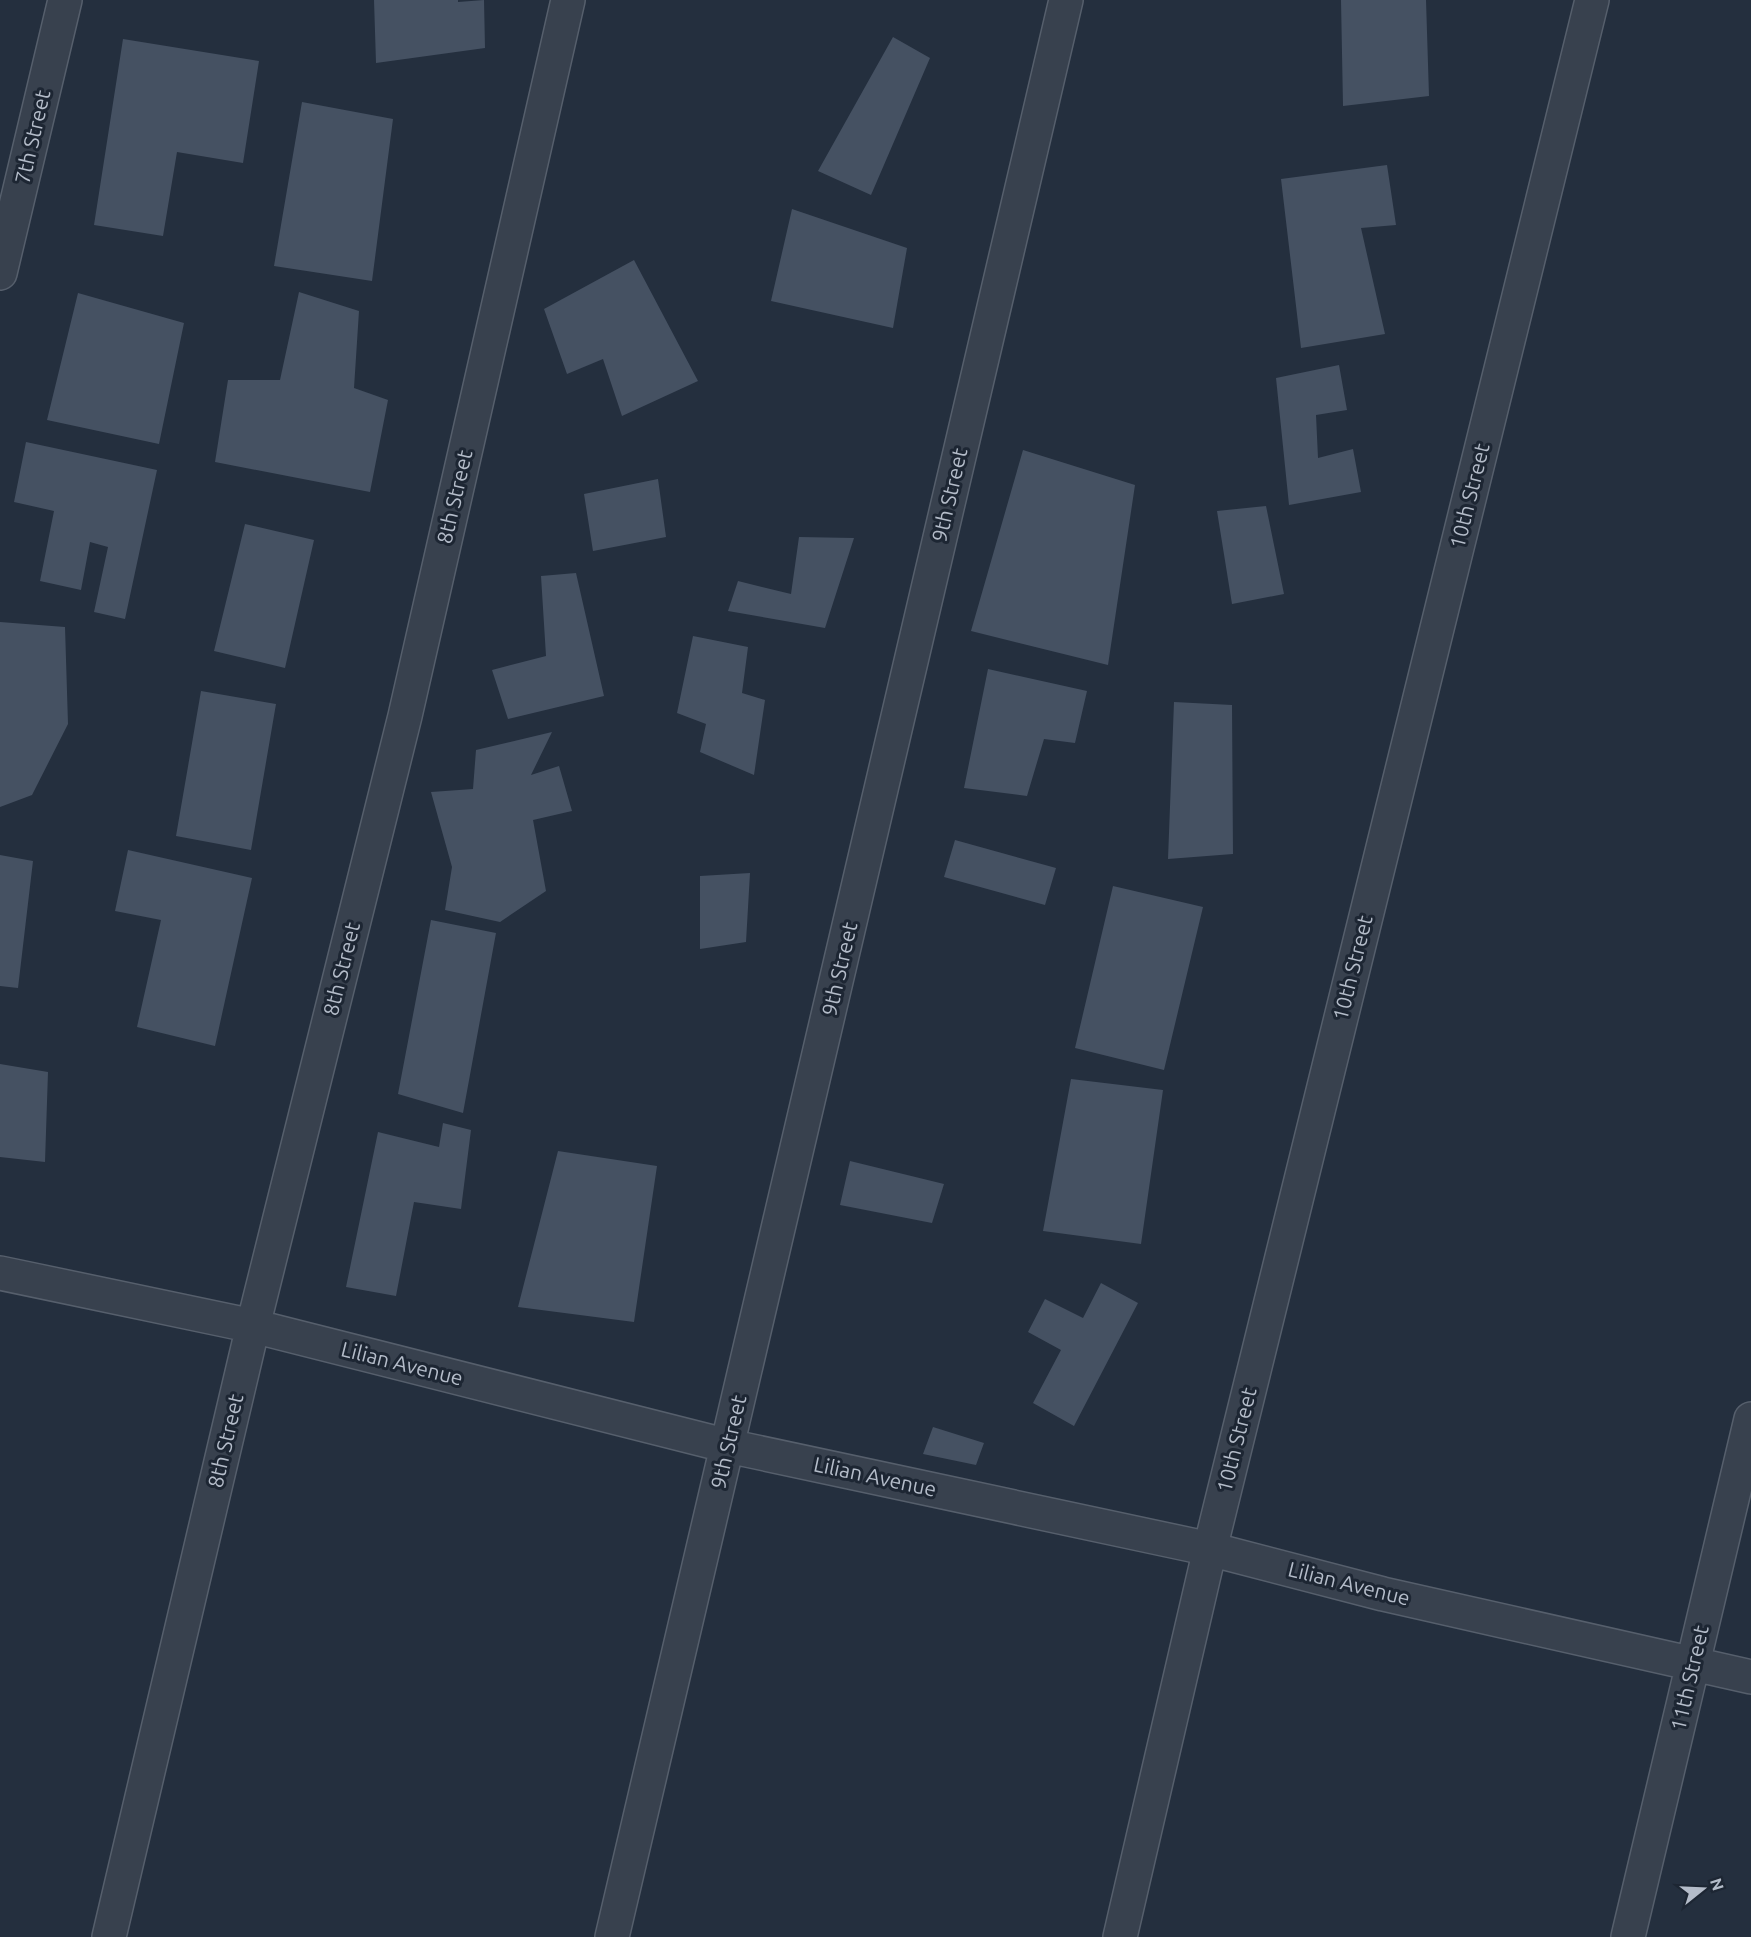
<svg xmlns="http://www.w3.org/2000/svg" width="1751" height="1937" font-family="Ubuntu,sans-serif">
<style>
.building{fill:#455162}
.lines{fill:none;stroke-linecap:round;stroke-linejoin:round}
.minor-casing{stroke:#565f6c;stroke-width:36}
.minor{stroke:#38414e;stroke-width:33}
.labels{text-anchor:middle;stroke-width:6;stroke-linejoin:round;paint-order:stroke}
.street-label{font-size:21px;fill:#b4bcc9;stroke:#1d2633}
</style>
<rect width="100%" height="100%" fill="#242f3e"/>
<path class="building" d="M374,0h84v2l26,-2 1,48 -109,15z
M1341,0h85l3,96 -86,10z
M893,37l37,21 -59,137 -53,-24z
M123,39l136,22 -16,102 -66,-11 -14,84 -69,-11z
M302,102l91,17 -21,162 -98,-15z
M1387,165l9,60 -35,3 24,106 -84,14 -20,-169z
M792,209l115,39 -14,80 -122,-27z
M634,260l64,121 -76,35 -19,-57 -36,15 -23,-65z
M299,292l60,19 -5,77 34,12 -18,92 -155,-30 13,-82h52z
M78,293l106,30 -25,121 -112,-24z
M1339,365l8,45 -31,5 2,43 35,-9 8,43 -72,13 -13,-127z
M26,442l131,28 -32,149 -31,-7 14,-65 -18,-5 -9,48 -41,-9 14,-70 -40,-9z
M1023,450l112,35 -27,180 -137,-34z
M658,479l8,58 -73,14 -9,-57z
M1266,506l18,88 -52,10 -15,-93z
M245,524l69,16 -29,128 -71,-17z
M799,537l55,1 -29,90 -97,-17 10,-30 53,13z
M576,573l28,123 -96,23 -16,-49 54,-14 -5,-80z
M0,622l65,5 3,97 -36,71 -32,12z
M693,636l55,11 -6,46 23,7 -11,75 -54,-23 6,-28 -29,-11z
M988,669l99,22 -12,52 -31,-4 -17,57 -63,-8z
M201,691l75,13 -25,146 -75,-14z
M1174,702l58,3 1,149 -65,5z
M552,732l-21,43 28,-9 13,45 -39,9 13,71 -46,31 -55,-12 7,-43 -21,-75 42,-3 3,-39z
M955,840l101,28 -11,37 -101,-28z
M128,850l124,28 -37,168 -78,-19 24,-107 -46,-9z
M0,855l33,6 -15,127 -18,-2z
M750,873l-4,69 -46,7v-73z
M1113,886l90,21 -39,163 -89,-22z
M431,920l65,13 -33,180 -65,-19z
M0,1064l48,8 -3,90 -45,-5z
M1071,1079l92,11 -22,154 -98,-13z
M443,1123l28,7 -10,79 -47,-7 -18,94 -50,-9 32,-155 61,15z
M558,1151l99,15 -23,156 -116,-15z
M850,1161l94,23 -12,39 -92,-18z
M1101,1283l37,20 -64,123 -41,-23 28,-53 -33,-18 17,-33 38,19z
M933,1427l51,16 -8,22 -53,-11z"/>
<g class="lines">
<g class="minor-casing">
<path id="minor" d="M0,273l65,-273
M0,1273l253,53 475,120 482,103 173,45 368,83
M109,1937l144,-611 152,-610 163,-716
M612,1937l454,-1937
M1120,1937l90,-388 382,-1549
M1628,1937l123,-518"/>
</g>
<use href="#minor" class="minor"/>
</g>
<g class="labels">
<g class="street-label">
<text transform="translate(33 137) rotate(-77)" y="7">7th Street</text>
<text transform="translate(950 495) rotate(-77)" y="7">9th Street</text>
<text transform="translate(1470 496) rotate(-76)" y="7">10th Street</text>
<text transform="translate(455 497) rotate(-77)" y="7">8th Street</text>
<text transform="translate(1353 968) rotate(-76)" y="7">10th Street</text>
<text transform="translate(342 969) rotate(-76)" y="7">8th Street</text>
<text transform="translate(840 969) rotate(-77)" y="7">9th Street</text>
<text transform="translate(402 1364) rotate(14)" y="7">Lilian Avenue</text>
<text transform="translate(1237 1440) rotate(-76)" y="7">10th Street</text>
<text transform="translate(226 1441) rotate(-77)" y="7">8th Street</text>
<text transform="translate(729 1442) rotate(-77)" y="7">9th Street</text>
<text transform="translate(875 1477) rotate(12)" y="7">Lilian Avenue</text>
<text transform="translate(1349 1584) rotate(14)" y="7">Lilian Avenue</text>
<text transform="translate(1690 1678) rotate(-77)" y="7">11th Street</text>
</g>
</g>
<g transform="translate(1703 1889) rotate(72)" stroke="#1d2633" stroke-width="4.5" paint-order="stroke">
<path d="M0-4.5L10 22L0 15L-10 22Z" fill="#b4bcc9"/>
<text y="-9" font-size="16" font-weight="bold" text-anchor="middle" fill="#b4bcc9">N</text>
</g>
</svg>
